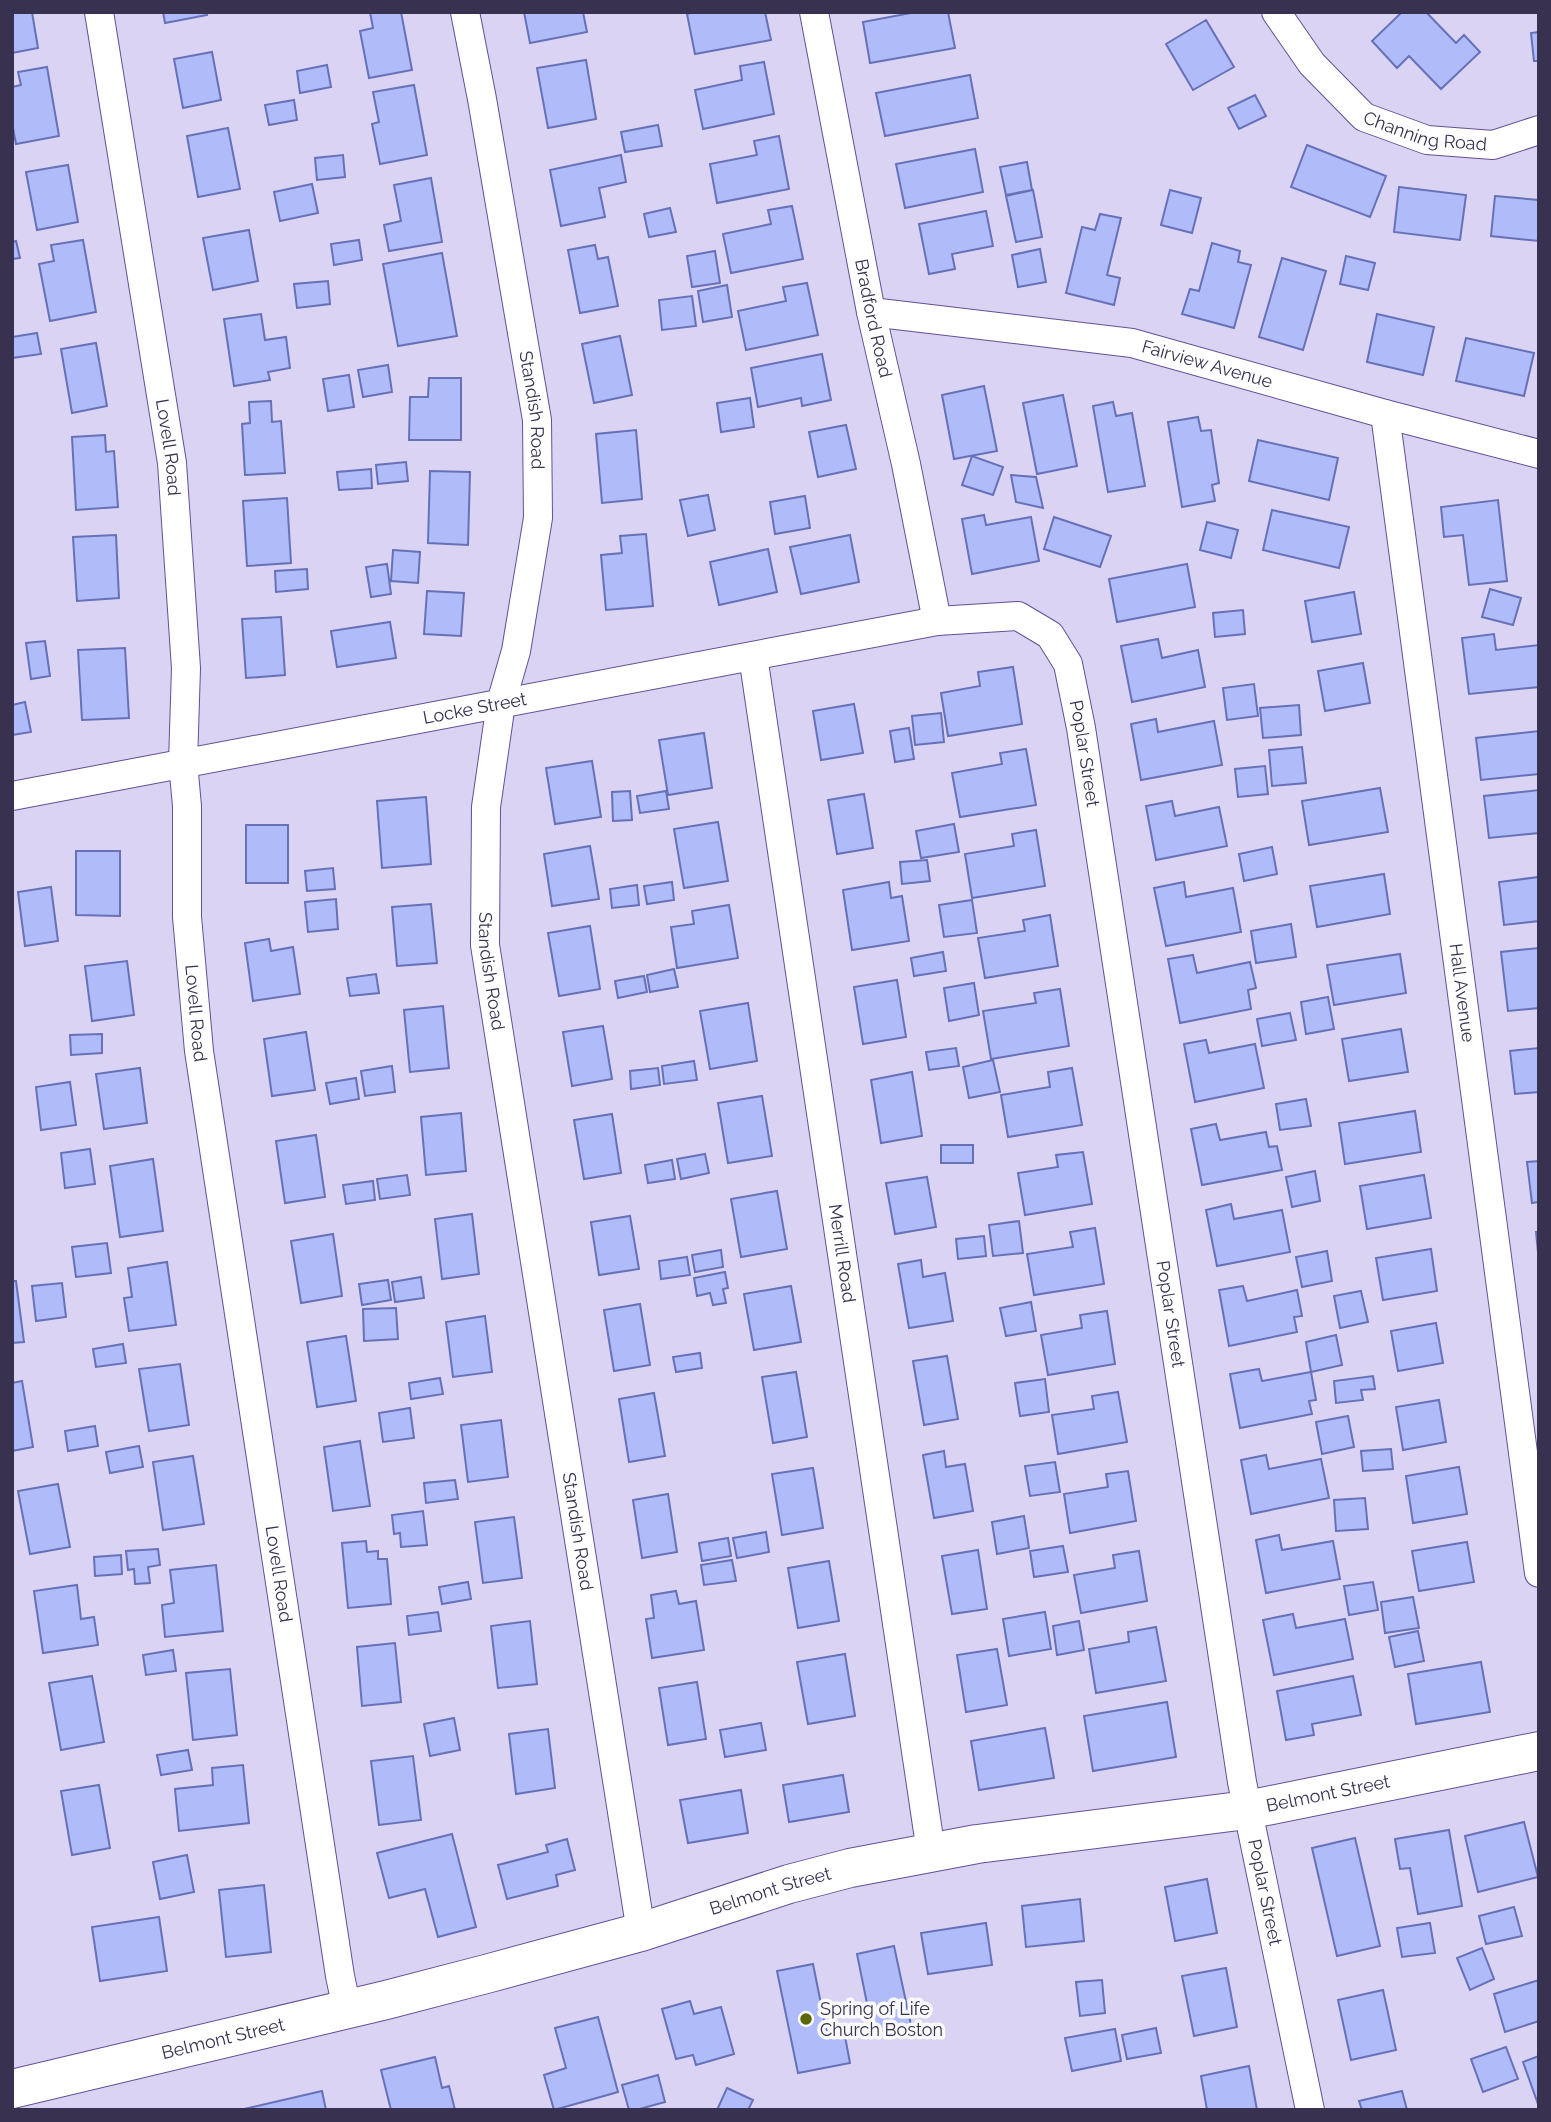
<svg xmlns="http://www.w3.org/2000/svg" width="1551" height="2122" font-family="Raleway,sans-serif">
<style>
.building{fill:#b0bcf9;stroke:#6671b8;stroke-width:2}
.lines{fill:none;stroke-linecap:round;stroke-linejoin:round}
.street-casing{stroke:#645095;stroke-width:30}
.secondary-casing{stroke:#645095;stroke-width:40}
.street{stroke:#fff;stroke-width:28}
.secondary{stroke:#fff;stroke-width:38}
.poi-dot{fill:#5d6606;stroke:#f9f9f9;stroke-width:2.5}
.labels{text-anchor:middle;stroke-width:7;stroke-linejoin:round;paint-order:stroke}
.street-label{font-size:18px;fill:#393150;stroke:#f9f9f9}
.poi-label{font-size:18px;fill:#393150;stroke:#f9f9f9;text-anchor:start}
</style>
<rect width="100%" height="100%" fill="#dad3f3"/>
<path class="building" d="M12,12h20l6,36 -26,5z
M163,12h43l1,3 -42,8z
M370,12h31l11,58 -43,8 -9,-47 13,-3z
M524,12h59l4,20 -57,11z
M694,12h71l6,28 -76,14 -8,-40z
M916,12h32l7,36 -85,15 -7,-41z
M1402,12h24l30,31 8,-8 16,17 -39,37 -32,-33 -12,12 -25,-27z
M1206,20l28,47 -41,23 -27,-46z
M1539,32v29h-5l-3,-28z
M212,52l9,48 -38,8 -9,-49z
M586,60l10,59 -48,9 -11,-60z
M764,62l10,52 -71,15 -8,-39 47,-10 -2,-14z
M327,65l4,22 -31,6 -3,-22z
M47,67l12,69 -43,8 -4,-21v-36l9,-2 -3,-13z
M970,75l8,43 -93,18 -9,-43z
M414,85l13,70 -47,9 -8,-40 7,-2 -6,-30z
M1255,95l11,21 -27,13 -11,-21z
M294,100l3,20 -28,5 -4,-20z
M658,125l4,21 -37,6 -4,-20z
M228,128l12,61 -42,8 -11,-61z
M779,136l10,53 -72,14 -7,-39 47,-9 -3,-14z
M1307,145l79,31 -16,41 -79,-30z
M975,149l8,43 -78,16 -9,-44z
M343,155l2,22 -28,3 -2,-22z
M621,155l5,27 -27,6 6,29 -44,9 -11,-56z
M1027,162l5,28 -26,5 -6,-28z
M68,165l10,57 -41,8 -11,-58z
M431,178l11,64 -53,9 -5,-26 17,-4 -7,-36z
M312,184l6,29 -38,8 -6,-29z
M1399,187l67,8 -6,45 -66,-8z
M1033,190l9,47 -26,5 -10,-46z
M1170,190l31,8 -9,35 -31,-8z
M1495,196l44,4v41l-48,-5z
M792,206l11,53 -72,14 -8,-39 48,-10 -3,-14z
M670,208l6,24 -27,5 -5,-23z
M986,211l7,35 -41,8 3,15 -26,5 -10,-50z
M1100,214l21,4 -14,57 13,3 -6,27 -48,-12 16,-66 13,3z
M249,230l9,51 -45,9 -10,-52z
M83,240l13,72 -46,9 -11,-57 15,-3 -3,-16z
M359,240l3,20 -28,5 -3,-21z
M16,241l4,17 -8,1v-17z
M1212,243l28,8 -2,11 13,3 -17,63 -52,-14 8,-25 9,2z
M595,245l3,14 10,-2 10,49 -38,7 -12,-63z
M1040,249l6,33 -28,5 -6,-32z
M715,251l5,32 -28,4 -5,-31z
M442,253l15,83 -59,10 -15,-82z
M1346,256l29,7 -7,27 -28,-6z
M1282,258l44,13 -23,79 -44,-13z
M328,281l2,23 -33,4 -3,-24z
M807,283l11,52 -72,15 -8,-39 48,-10 -3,-14z
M727,285l5,32 -29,5 -5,-31z
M692,296l4,30 -34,4 -3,-30z
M261,314l4,26 21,-3 4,31 -22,4 2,8 -36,6 -10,-67z
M1377,314l57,13 -11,48 -56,-13z
M37,333l4,21 -29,4v-21z
M620,336l12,59 -38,8 -12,-59z
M1466,338l68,15 -10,43 -68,-15z
M96,343l11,63 -35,7 -11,-64z
M822,354l9,46 -29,6 -1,-8 -43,9 -7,-39z
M388,365l4,27 -29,5 -5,-27z
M349,375l5,32 -26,4 -5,-32z
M429,378h32v62h-52l1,-43h18z
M984,386l13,65 -43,8 -12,-64z
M1063,395l14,71 -40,8 -14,-71z
M750,398l4,29 -33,5 -4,-29z
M271,401l1,21 9,-1 4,52 -40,2 -3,-51 8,-1 -1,-21z
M1113,402l3,14 16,-3 13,73 -37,6 -15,-86z
M1198,417l3,14 10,-1 8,53 -7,2 3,16 -33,6 -14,-85z
M846,425l10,44 -38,8 -9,-45z
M636,430l6,69 -40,4 -6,-69z
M105,435l1,17 8,-1 4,56 -42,3 -4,-73z
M1258,440l80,18 -9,42 -80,-19z
M972,456l31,11 -10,28 -31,-10z
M406,462l2,19 -30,3 -2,-19z
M371,469l1,19 -33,2 -2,-18z
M430,471l40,1 -2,73 -40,-2z
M1011,475l25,2 7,31 -27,-6z
M708,495l7,35 -27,6 -8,-36z
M805,496l5,32 -35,6 -5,-32z
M287,498l4,65 -44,3 -4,-65z
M1498,500l9,81 -38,4 -6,-50 -19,2 -3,-30z
M1272,510l77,17 -10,41 -76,-18z
M984,515l2,10 45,-8 8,44 -67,13 -10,-55z
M1054,517l57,19 -11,31 -56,-18z
M1207,522l31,8 -7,28 -31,-8z
M646,534l7,72 -47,4 -5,-55 21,-2 -2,-17z
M116,535l3,63 -42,3 -4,-64z
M850,535l9,47 -58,12 -11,-47z
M768,549l9,43 -58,13 -9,-43z
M393,550l27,2 -2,31 -27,-2z
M387,564l4,30 -20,3 -5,-30z
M1187,564l8,43 -78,15 -8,-43z
M307,569l1,20 -32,3 -1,-21z
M1490,589l31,9 -8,27 -31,-8z
M427,591l37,2 -3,43 -37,-2z
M1354,592l7,42 -49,8 -7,-41z
M1243,610l2,24 -30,3 -2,-24z
M281,617l4,58 -39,3 -4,-59z
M390,622l6,36 -59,9 -6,-36z
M1494,634l2,16 43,-5v42l-70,7 -7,-56z
M1158,639l4,19 36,-8 7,37 -73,15 -11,-56z
M45,641l5,35 -19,3 -5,-36z
M125,648l4,70 -47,2 -4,-70z
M1363,663l7,40 -45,8 -7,-40z
M1013,667l9,57 -74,12 -7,-43 39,-7 -2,-14z
M1254,684l4,32 -31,4 -4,-32z
M25,702l6,30 -19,3v-30z
M854,704l9,49 -42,7 -8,-49z
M1299,705l2,30 -38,3 -3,-30z
M941,713l3,29 -29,3 -3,-29z
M1156,719l2,13 56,-11 8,44 -81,15 -10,-56z
M909,728l5,31 -19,3 -5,-31z
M1539,731v43l-58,6 -5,-42z
M704,733l8,55 -44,7 -9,-55z
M1302,747l4,36 -34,3 -3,-36z
M1026,749l10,56 -76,12 -8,-44 50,-9 -2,-11z
M592,761l9,56 -46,7 -9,-56z
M1265,766l3,28 -30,3 -3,-28z
M1380,788l8,44 -79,13 -7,-44z
M1539,790v43l-50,5 -5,-42z
M630,791l2,29 -19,1 -1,-29z
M666,791l3,18 -29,4 -3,-17z
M864,794l9,54 -36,6 -9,-54z
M426,797l5,67 -49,4 -5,-67z
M1172,801l3,15 44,-9 8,39 -71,14 -10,-54z
M718,822l10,59 -44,7 -10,-59z
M954,824l5,28 -38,6 -5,-27z
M246,825h42v58h-42z
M1036,830l9,56 -73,12 -7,-44 49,-8 -2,-12z
M590,846l9,53 -47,7 -8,-52z
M1272,847l5,27 -33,7 -5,-27z
M76,851h44v65l-44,-1z
M927,860l3,21 -28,3 -2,-22z
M333,868l2,21 -28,2 -2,-20z
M1384,874l6,40 -73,13 -7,-41z
M1539,877v44l-35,4 -5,-43z
M672,882l2,18 -27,4 -3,-18z
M889,882l2,16 11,-2 7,45 -57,9 -9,-60z
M1184,882l2,15 47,-9 8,44 -75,14 -12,-58z
M637,885l2,20 -27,3 -2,-19z
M51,887l7,54 -33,5 -7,-54z
M336,899l2,30 -30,3 -3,-30z
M972,900l5,33 -33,4 -5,-32z
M431,904l6,59 -40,3 -5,-59z
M729,905l9,53 -61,10 -6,-41 23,-3 -2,-13z
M1050,915l8,51 -73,12 -7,-40 47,-7 -2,-11z
M1291,924l5,33 -40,6 -5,-32z
M590,926l10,63 -41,7 -11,-63z
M269,939l2,12 22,-4 7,47 -47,7 -8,-58z
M1539,948v60l-31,3 -7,-59z
M943,952l3,19 -32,5 -3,-18z
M1400,954l6,39 -72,12 -7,-40z
M1193,955l4,18 53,-11 6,26 -8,2 3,19 -71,14 -12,-64z
M127,961l7,54 -42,6 -7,-55z
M674,969l4,18 -28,5 -3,-17z
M376,974l3,19 -29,3 -3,-18z
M644,976l3,16 -29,6 -3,-17z
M897,980l9,57 -43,7 -9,-57z
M974,983l5,32 -30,6 -5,-33z
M1060,989l9,57 -78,13 -8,-48 53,-8 -2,-10z
M1328,997l6,32 -28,5 -5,-32z
M748,1003l9,58 -47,8 -10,-58z
M443,1006l6,62 -39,4 -6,-62z
M1290,1013l6,27 -34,6 -5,-27z
M603,1026l9,53 -40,7 -9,-54z
M1401,1029l7,43 -59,9 -7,-42z
M306,1032l9,58 -43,6 -8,-57z
M102,1034v19l-31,2 -1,-20z
M1206,1040l3,13 46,-9 9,44 -69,14 -11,-58z
M956,1048l3,18 -30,4 -3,-18z
M1539,1048v44l-24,2 -5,-43z
M993,1060l7,32 -31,6 -6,-31z
M694,1061l3,19 -33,4 -2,-18z
M392,1066l3,26 -30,4 -4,-25z
M140,1068l7,55 -43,6 -8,-55z
M658,1068l2,17 -29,4 -1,-18z
M1072,1068l10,57 -74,12 -7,-42 49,-8 -2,-15z
M912,1072l10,64 -41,7 -10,-63z
M356,1078l3,21 -29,5 -4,-21z
M70,1082l6,43 -35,5 -5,-43z
M762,1096l10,60 -44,7 -10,-60z
M1306,1099l5,27 -31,4 -4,-26z
M1415,1111l6,41 -76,12 -6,-41z
M461,1113l5,58 -40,4 -5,-58z
M612,1114l9,59 -37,6 -10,-59z
M1216,1124l4,16 46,-8 3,15 8,-1 5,24 -80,15 -11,-56z
M316,1135l9,62 -40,6 -9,-62z
M941,1145h32v18h-32z
M90,1149l5,35 -30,4 -4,-35z
M1083,1152l9,52 -67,11 -7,-42 40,-6 -2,-12z
M705,1154l4,19 -28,6 -4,-20z
M153,1159l10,72 -43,6 -10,-71z
M672,1160l3,19 -27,4 -3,-18z
M1539,1161v41l-7,1 -5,-41z
M1315,1171l5,30 -28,6 -6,-30z
M407,1175l3,20 -30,4 -3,-20z
M1424,1175l7,43 -64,11 -7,-43z
M927,1177l9,50 -41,7 -9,-51z
M373,1181l2,19 -29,4 -3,-19z
M777,1191l10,58 -46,8 -10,-58z
M1231,1204l3,15 48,-9 8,42 -73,14 -11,-56z
M472,1214l7,60 -37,5 -7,-60z
M630,1216l9,53 -40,6 -8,-53z
M1019,1221l4,32 -30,3 -4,-31z
M1095,1228l9,56 -70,11 -7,-41 46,-7 -3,-15z
M1536,1232h3v30z
M333,1234l9,62 -41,7 -10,-62z
M984,1236l2,20 -28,3 -2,-20z
M107,1243l4,30 -35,4 -4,-30z
M1431,1249l6,42 -54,9 -7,-42z
M721,1250l2,17 -28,5 -3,-17z
M1327,1251l5,30 -30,6 -6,-30z
M687,1257l3,18 -29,4 -2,-18z
M921,1260l2,17 22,-4 8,48 -44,7 -11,-64z
M167,1262l9,63 -47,6 -5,-33 8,-1 -4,-29z
M725,1272l3,16 -5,1 3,14 -13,2 -3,-12 -13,3 -3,-18z
M421,1277l3,21 -29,4 -3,-20z
M388,1280l3,20 -29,5 -3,-21z
M12,1281h4l8,61 -12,1z
M62,1283l4,34 -30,4 -4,-35z
M791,1286l10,56 -47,8 -10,-56z
M1243,1286l4,15 50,-11 5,26 -8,1 3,15 -68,14 -10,-56z
M1361,1291l7,31 -28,6 -6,-32z
M1031,1302l5,29 -30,5 -6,-28z
M640,1304l10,61 -36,6 -10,-61z
M396,1308l2,31 -34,2 -1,-32z
M1107,1311l8,53 -67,11 -7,-40 41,-7 -2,-13z
M485,1316l7,56 -39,5 -7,-55z
M1436,1323l7,40 -45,8 -7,-40z
M1336,1335l6,30 -31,7 -5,-30z
M346,1336l10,65 -39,6 -10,-65z
M123,1344l3,19 -30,4 -3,-18z
M700,1353l2,15 -26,4 -3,-15z
M947,1356l11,63 -34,6 -11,-64z
M180,1364l9,61 -40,6 -10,-62z
M1259,1369l3,12 49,-9 5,28 -7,1 3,13 -72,14 -10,-54z
M796,1372l11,65 -34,6 -11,-66z
M1373,1376l2,13 -14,1 2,10 -27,3 -2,-22z
M440,1378l3,16 -32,5 -2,-16z
M1045,1379l4,33 -29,4 -5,-33z
M22,1381l11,66 -21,4v-68z
M1118,1392l9,50 -69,12 -6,-39 42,-6 -2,-13z
M654,1393l11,63 -36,6 -10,-63z
M1439,1400l7,42 -43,8 -7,-43z
M410,1408l4,30 -31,4 -4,-29z
M1348,1416l6,31 -32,7 -6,-32z
M501,1420l7,57 -40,5 -7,-57z
M95,1426l3,20 -30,5 -3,-20z
M360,1441l10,65 -37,5 -9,-64z
M139,1446l4,21 -33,6 -4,-21z
M1391,1449l2,20 -30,2 -2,-20z
M944,1451l2,16 19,-3 8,47 -39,7 -11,-63z
M1266,1455l3,14 52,-10 8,39 -78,16 -10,-54z
M193,1456l11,68 -41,6 -10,-68z
M1055,1462l5,30 -30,4 -5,-30z
M1459,1467l8,47 -54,9 -7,-47z
M813,1468l10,60 -41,7 -10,-61z
M1128,1471l8,50 -66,12 -6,-39 44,-7 -2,-13z
M455,1480l3,19 -32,4 -2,-20z
M58,1484l12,63 -40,7 -12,-63z
M668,1494l9,58 -35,6 -9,-58z
M1365,1498l3,31 -32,2 -2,-31z
M423,1511l4,34 -26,2 -1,-14 -6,1 -2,-19z
M1024,1516l5,32 -32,6 -5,-32z
M514,1517l8,61 -39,5 -8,-61z
M766,1532l3,20 -32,6 -4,-20z
M1279,1535l3,15 51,-9 7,38 -74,14 -10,-53z
M728,1538l3,18 -29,5 -3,-18z
M366,1541l1,11 11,-1v8h9l4,45 -43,4 -6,-65z
M1467,1542l7,40 -55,9 -7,-40z
M1063,1546l5,26 -34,5 -4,-26z
M158,1549l2,16 -12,2 2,16 -15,1 -1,-15 -6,1 -2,-19z
M978,1550l9,59 -35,5 -10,-58z
M1139,1551l8,50 -66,12 -7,-38 41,-7 -2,-13z
M121,1555l1,19 -27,2 -1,-19z
M732,1560l4,21 -32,4 -3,-20z
M829,1561l10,60 -41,7 -10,-60z
M216,1565l7,66 -58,6 -3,-32 12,-2 -4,-33z
M468,1582l3,17 -29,5 -3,-17z
M1373,1582l5,28 -29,5 -5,-29z
M77,1585l4,34 13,-2 4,28 -55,8 -9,-62z
M676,1591l3,13 17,-3 8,49 -52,8 -6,-39 8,-1 -3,-23z
M1413,1597l6,31 -34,5 -4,-31z
M438,1612l3,19 -32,4 -2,-19z
M1045,1612l6,37 -42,7 -6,-37z
M1293,1614l3,14 49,-9 8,40 -79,16 -11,-55z
M530,1621l7,63 -39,4 -7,-62z
M1079,1621l5,29 -27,5 -4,-29z
M1156,1627l10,54 -70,12 -7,-44 40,-7 -1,-10z
M1418,1631l6,30 -29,6 -6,-30z
M395,1643l6,59 -39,4 -5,-59z
M997,1649l10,56 -41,7 -9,-57z
M173,1650l3,21 -30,4 -3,-20z
M845,1654l10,62 -47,8 -11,-62z
M1481,1662l9,50 -74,12 -8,-50z
M230,1669l7,66 -44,5 -7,-67z
M92,1676l12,66 -43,8 -12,-67z
M1353,1676l8,39 -49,9 2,11 -28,5 -9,-49z
M697,1682l9,57 -38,6 -9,-57z
M1167,1702l9,55 -83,14 -9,-55z
M454,1718l6,32 -30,6 -6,-32z
M761,1723l5,27 -41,7 -5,-27z
M1045,1728l9,50 -75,12 -8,-49z
M548,1729l7,59 -39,6 -7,-60z
M188,1750l4,20 -31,5 -4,-20z
M413,1756l8,64 -42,5 -8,-64z
M243,1765l6,58 -70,8 -4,-42 38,-4 -1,-17z
M843,1775l6,37 -60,10 -6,-37z
M99,1785l11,63 -38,7 -11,-64z
M741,1790l7,43 -60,10 -8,-43z
M1524,1822l14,55 -60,15 -13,-56z
M1449,1830l13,76 -44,8 -8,-46 -10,1 -5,-30z
M452,1834l24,93 -38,10 -13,-48 -36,9 -12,-45z
M1355,1838l25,108 -43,10 -25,-108z
M567,1839l8,31 -19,5 2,11 -51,13 -9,-34 50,-13 -2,-7z
M187,1855l7,37 -34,7 -7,-37z
M1207,1879l10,54 -42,8 -10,-54z
M264,1885l7,67 -45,5 -7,-67z
M1080,1899l4,42 -58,6 -4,-41z
M1514,1907l8,29 -36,8 -7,-28z
M159,1917l8,54 -67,10 -8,-54z
M986,1923l6,42 -64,9 -7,-41z
M1430,1923l5,30 -33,4 -5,-29z
M894,1946l17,79 -38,8 -16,-79z
M1482,1948l12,31 -24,11 -13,-32z
M813,1964l14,70 17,-3 6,32 -52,10 -21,-102z
M1226,1968l11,59 -43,9 -12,-60z
M1102,1980l3,33 -25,3 -4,-34z
M1539,1980v41l-34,11 -11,-38z
M1383,1990l13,60 -45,10 -13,-60z
M690,2001l4,13 27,-7 13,47 -38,11 -3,-10 -17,4 -14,-50z
M598,2017l20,75 -64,18 -10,-35 22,-7 -11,-40z
M1156,2028l5,25 -34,6 -5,-24z
M1115,2029l6,32 -49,10 -7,-33z
M1506,2047l12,32 -35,13 -12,-33z
M1539,2056v51l-16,-45z
M435,2057l7,31 7,-2 6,24h-64l-10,-40z
M1249,2066l8,44h-50l-6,-34z
M658,2075l7,27 -29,8h-7l-7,-25z
M727,2088l26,12 -5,10h-31z
M322,2091l4,19h-82v-1z
M1402,2091l5,19h-45l-3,-9z"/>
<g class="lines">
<g class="street-casing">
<g id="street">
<path id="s1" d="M99,12l73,451 14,205 -3,95 4,43v111l12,134 141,925 7,33"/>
<path id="s2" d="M465,12l17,87 55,321 1,98 -22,133 -15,52 -15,104 -1,138 156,987"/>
<path id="s3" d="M814,12l57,300 35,152 31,157"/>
<path id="s4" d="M1276,12l36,52 52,53 63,23 66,5 46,-15"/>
<path id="s5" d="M871,312l261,31 253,71 154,40"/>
<path id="s6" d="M1385,414l154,1159"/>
<path id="s7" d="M753,656l178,1196"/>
<path id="s8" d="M12,796l925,-175 81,-5 32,19 18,29 13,64 161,1054 68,328"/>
</g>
</g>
<g class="secondary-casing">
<g id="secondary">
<path id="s9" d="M12,2089l374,-89 100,-26 155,-42 148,-48 61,-16 127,-24 270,-34 292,-59"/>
</g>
</g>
<use href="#street" class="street"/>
<use href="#secondary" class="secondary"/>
</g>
<circle class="poi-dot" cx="806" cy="2019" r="7"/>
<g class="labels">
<g class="street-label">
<text dy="6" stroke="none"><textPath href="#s4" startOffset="201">Channing Road</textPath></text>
<text dy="6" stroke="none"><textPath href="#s3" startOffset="312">Bradford Road</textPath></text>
<text dy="6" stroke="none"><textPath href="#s5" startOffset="341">Fairview Avenue</textPath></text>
<text dy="6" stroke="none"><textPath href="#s2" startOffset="404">Standish Road</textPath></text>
<text dy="6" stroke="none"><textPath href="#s1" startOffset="441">Lovell Road</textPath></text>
<text dy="6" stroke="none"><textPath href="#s8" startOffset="471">Locke Street</textPath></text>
<text dy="6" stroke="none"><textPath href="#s8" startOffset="1185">Poplar Street</textPath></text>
<text dy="6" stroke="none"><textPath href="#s2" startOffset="971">Standish Road</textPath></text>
<text dy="6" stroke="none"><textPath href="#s6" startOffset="584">Hall Avenue</textPath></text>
<text dy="6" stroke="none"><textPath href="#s1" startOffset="1008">Lovell Road</textPath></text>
<text dy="6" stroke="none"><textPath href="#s7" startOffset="604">Merrill Road</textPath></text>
<text dy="6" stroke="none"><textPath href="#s8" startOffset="1752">Poplar Street</textPath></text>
<text dy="6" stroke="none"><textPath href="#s2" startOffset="1538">Standish Road</textPath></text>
<text dy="6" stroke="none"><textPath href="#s1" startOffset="1575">Lovell Road</textPath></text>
<text dy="6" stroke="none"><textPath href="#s9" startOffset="1351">Belmont Street</textPath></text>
<text dy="6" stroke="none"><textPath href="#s9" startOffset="784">Belmont Street</textPath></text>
<text dy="6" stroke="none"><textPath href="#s8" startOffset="2338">Poplar Street</textPath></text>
<text dy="6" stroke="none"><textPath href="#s9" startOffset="217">Belmont Street</textPath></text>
</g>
<g class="poi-label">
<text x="820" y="2015">Spring of Life<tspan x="820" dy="21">Church Boston</tspan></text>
</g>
</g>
<rect width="1551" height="2122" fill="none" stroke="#393150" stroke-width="28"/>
</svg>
